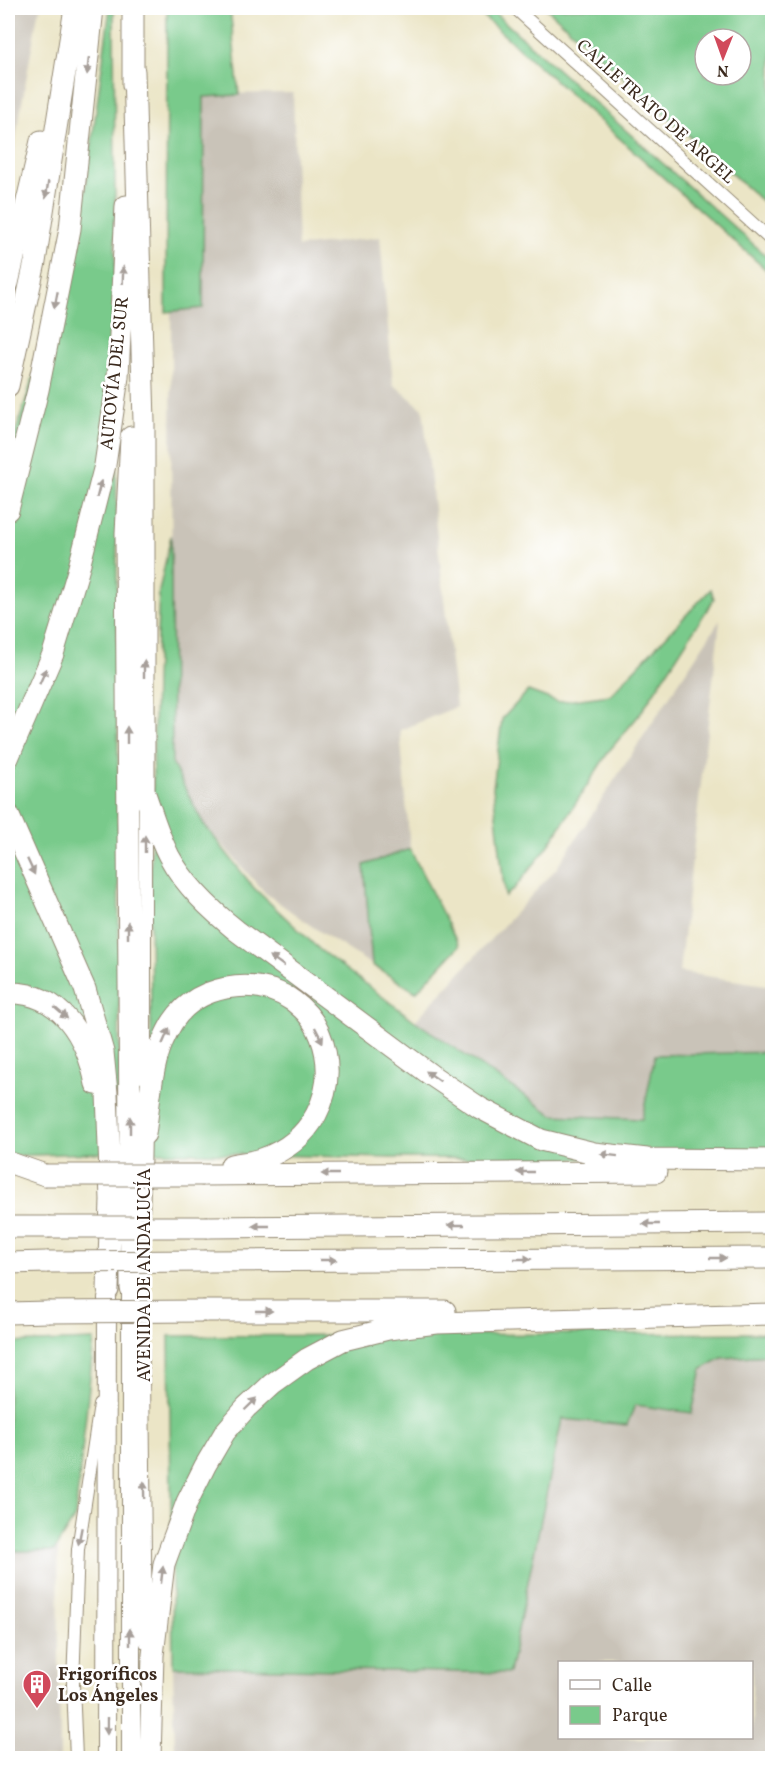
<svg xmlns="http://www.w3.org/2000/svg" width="780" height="1766" font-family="Vollkorn,serif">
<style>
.industrial{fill:#c9c3b8;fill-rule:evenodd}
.green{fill:#79ca8b;stroke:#5a7a54;stroke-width:1.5;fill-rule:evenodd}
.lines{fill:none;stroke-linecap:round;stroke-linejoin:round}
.minor-casing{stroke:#938872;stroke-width:14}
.primary-casing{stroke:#938872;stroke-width:20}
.motorway-casing{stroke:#938872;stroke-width:23}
.minor{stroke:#fff;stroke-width:12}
.primary{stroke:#fff;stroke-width:18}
.motorway{stroke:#fff;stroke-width:21}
.motorway-bridge-casing{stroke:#938872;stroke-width:23;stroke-linecap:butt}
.motorway-bridge{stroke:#fff;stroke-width:21}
.oneway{fill:#a79f9a}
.labels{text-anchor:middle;stroke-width:5;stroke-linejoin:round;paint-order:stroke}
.street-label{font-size:18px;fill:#3b2a1e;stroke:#fff}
.poi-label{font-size:18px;font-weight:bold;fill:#3b2a1e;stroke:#fff;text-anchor:start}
</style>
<rect width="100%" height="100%" fill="#fff"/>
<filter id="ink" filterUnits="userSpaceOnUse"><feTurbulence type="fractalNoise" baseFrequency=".0167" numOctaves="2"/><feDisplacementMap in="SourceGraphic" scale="12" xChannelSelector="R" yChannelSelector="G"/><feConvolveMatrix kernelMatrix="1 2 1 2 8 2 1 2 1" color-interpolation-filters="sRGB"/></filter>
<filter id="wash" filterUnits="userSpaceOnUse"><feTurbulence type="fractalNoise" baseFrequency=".008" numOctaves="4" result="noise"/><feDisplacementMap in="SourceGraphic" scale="24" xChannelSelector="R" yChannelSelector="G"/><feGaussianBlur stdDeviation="1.35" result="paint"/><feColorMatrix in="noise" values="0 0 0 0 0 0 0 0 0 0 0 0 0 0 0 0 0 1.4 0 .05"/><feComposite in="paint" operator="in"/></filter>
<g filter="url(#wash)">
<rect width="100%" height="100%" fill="#ebe5c6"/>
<path class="industrial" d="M8,8h33l-3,5 -30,168z
M293,93l5,154 82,-10 13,147 30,25 33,298 -56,23 10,119 -46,16 8,100 -62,-40 -46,-33 -61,-69 -31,-60 -1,-452 31,-217z
M720,620l-41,352 93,14v66l-117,3 -13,64 -89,-4 -138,-94 141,-152z
M772,1355v403h-597l-2,-91 336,6 53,-254 65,6 8,-20 56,8 11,-44 20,-11zM560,1662h192v76h-192z
M8,1547l50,1 2,210h-52z"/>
<path class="green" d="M110,8h4l6,1144 -112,4v-700l72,-227z
M167,8h63l9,87 -35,2 -1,211 -37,4z
M474,8h15l283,253v14z
M546,8h226v202zM705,39h36v36h-36z
M171,536l1,227 31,60 51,65 66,62 95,71 138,94 89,4 13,-64 117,-3v97l-192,10 -190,-1 -238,-6 -2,-249 5,-223 4,-89z
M711,589l3,10 -74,115 -31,37 -62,97 -34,42 -8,6 -12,-108 9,-69 26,-28 30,11 52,-7z
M410,849l49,97 -43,46 -44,-27 -8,-100z
M772,1333v22l-50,3 -20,11 -10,44 -57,-8 -8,20 -65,-6 -53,254 -336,-6 -4,-331z
M94,1340l-19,177 -21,34h-46v-208z"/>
</g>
<g filter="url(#ink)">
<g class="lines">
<g class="minor-casing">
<path id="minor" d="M515,8l257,233
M145,809v270
M145,1130l-3,155 4,358
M76,1758l-3,-74 5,-135 22,-144"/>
</g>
<g class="primary-casing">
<path id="primary" d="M106,1758l1,-460
M131,1758v-469"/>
</g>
<g class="motorway-casing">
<path id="motorway" d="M134,71l10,351v369c8,22 14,44 25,65 16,30 42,54 68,75l194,144 49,33 61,32 53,13 53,6 125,1
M133,85v-77
M8,283l33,-142
M8,386l27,-124 40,-254
M8,510l30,-120 32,-161 23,-221
M8,758l45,-104 25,-83 27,-106 13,-88 8,-171
M8,814l77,175 18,63 4,41 4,107 -3,90
M8,993c53,-2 79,45 88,91
M145,1134c5,-34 6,-71 22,-102 12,-25 33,-39 59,-44 113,-19 140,135 36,171 -9,3 -21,4 -31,6
M8,1162l37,13
M203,1175l453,-3
M8,1227h40
M208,1227l564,-4
M207,1261l565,-3
M8,1263l39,-1
M131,1289l-5,-756 5,-96
M205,1311h240
M8,1313l40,-1
M150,1758l3,-103 11,-91 23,-62 18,-36 20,-34 21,-24 26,-24 35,-25 36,-19 45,-11 49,-6 335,-9"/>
</g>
<use href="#minor" class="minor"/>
<use href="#primary" class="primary"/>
<use href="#motorway" class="motorway"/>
<g class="motorway-bridge-casing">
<path id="motorway-bridge" d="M45,1175h158
M48,1227h160
M47,1262l160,-1
M48,1312l157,-1"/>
</g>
<use href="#motorway-bridge" class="motorway-bridge"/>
</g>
<defs><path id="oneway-solid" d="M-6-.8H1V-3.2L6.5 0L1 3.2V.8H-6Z" transform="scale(1.5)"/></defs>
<g class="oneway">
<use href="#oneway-solid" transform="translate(88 66) rotate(96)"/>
<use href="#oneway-solid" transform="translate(47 190) rotate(99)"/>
<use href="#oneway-solid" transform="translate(123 275) rotate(-88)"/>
<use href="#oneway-solid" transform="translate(56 300) rotate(101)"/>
<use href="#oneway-solid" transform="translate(99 489) rotate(-76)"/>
<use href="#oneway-solid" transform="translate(144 669) rotate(-90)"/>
<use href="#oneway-solid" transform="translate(43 676) rotate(-66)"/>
<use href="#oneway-solid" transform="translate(127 735) rotate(-90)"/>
<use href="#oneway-solid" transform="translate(145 844) rotate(-90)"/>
<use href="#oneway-solid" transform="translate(31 867) rotate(65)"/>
<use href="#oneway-solid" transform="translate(128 930) rotate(-90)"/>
<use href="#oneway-solid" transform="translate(277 961) rotate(-144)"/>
<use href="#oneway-solid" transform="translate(61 1013) rotate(41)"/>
<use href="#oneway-solid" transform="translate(319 1035) rotate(63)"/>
<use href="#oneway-solid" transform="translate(166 1036) rotate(-66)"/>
<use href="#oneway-solid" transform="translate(433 1076) rotate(-145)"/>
<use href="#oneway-solid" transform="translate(130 1125) rotate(-90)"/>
<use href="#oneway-solid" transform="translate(609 1155) rotate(-173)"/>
<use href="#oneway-solid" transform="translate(525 1172) rotate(180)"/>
<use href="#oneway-solid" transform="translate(330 1174) rotate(180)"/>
<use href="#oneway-solid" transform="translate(651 1224) rotate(180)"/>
<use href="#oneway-solid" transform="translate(456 1225) rotate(180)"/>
<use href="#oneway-solid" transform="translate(261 1226) rotate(180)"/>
<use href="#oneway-solid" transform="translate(718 1258)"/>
<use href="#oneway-solid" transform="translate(523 1259)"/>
<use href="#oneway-solid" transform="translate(328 1260)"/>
<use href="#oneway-solid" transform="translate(264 1311)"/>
<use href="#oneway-solid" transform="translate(251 1404) rotate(-44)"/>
<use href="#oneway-solid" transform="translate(144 1490) rotate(-91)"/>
<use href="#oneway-solid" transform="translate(80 1536) rotate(101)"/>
<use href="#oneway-solid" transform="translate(162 1575) rotate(-83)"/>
<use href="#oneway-solid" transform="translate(130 1637) rotate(-90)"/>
<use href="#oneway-solid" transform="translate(107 1726) rotate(90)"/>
</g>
</g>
<defs>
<g id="building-pin" transform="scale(1.5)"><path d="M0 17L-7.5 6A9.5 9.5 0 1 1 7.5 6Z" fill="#d1495b" stroke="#fff"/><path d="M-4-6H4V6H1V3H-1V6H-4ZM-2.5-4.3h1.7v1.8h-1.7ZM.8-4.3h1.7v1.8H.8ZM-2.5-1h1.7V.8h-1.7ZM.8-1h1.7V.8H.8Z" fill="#fff"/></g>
</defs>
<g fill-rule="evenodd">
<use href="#building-pin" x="37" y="1684"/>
</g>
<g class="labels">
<g class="street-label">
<text transform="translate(656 111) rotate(42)" y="6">CALLE TRATO DE ARGEL</text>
<text transform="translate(114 373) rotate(-84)" y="6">AUTOVÍA DEL SUR</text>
<text transform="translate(144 1275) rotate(-90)" y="6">AVENIDA DE ANDALUCÍA</text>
</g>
<g class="poi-label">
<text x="58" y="1680">Frigoríficos<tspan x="58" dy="21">Los Ángeles</tspan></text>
</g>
</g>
<rect width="780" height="1766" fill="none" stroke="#fff" stroke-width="30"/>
<rect x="558" y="1661" width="195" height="78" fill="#ffffff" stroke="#b1aaa5" stroke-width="1.5"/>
<rect x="570" y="1680" width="30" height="9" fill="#ffffff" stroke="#b1aaa5" stroke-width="1.5"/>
<text x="612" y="1691" font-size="18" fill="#3b2a1e">Calle</text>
<rect x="570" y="1706" width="30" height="18" fill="#79ca8b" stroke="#b1aaa5" stroke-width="1.5"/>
<text x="612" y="1721" font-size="18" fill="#3b2a1e">Parque</text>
<g transform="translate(723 57) rotate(181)"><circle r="28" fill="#ffffff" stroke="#b1aaa5" stroke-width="1.5"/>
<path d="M0-4.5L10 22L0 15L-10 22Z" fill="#d1495b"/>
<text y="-9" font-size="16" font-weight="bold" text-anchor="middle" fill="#3b2a1e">N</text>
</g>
</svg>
